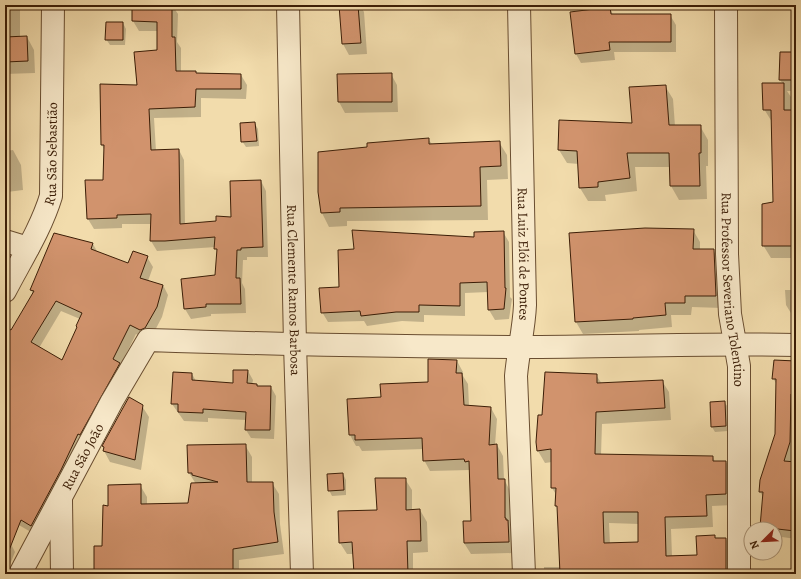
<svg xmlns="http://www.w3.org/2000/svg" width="801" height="579" font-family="Alegreya,serif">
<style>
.shadow{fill:#0003;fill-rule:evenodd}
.building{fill:#d1936d;stroke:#3b1d06;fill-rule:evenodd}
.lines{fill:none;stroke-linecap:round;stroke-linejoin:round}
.minor-casing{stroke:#694d30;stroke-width:24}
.minor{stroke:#f7e8c9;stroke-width:22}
.labels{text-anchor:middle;stroke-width:3;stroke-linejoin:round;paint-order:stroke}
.street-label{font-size:14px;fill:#3b1d06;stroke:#f7e8c9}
</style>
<rect width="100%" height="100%" fill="#f2dcac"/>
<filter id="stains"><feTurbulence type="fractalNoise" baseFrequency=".005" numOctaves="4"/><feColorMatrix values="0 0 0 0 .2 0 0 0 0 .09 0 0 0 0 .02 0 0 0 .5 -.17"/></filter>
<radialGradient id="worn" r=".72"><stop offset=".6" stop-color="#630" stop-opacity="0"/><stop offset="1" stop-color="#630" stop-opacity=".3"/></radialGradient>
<path class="shadow" d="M5,5h14l1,1v31h7l7,13 1,23 -30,1z
M133,5h39l6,9 -1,28 4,6v24l16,2 44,1 6,10 -1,14 -45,-1v19l-47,1 2,33 23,-1 5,10 1,64 32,-2 15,-4 29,-37 5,10 2,66h-21v3h-4l-1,23 3,6 1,24 -35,1v2l-20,3 -6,-10 31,-33 1,-24 -1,-5 -59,4 -6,-10 1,-17h-30v4l-28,1 -6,-10 -2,-38h18l1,-30 -3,-6 56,-94v-20h-19l-6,-10z
M340,5h20l4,7 3,42 -18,1 -6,-11z
M610,8l3,7h57l6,10v27h-62l1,8 -34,3 -5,-9z
M123,23l3,6 -1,16h-15l-4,-6z
M796,53v38h-9l4,6v14h5v207h-2l-8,-13 -1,-15h10l-2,-32h-22l-8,-13 11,-42 -2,-81 -8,-13 19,-25 -3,-4z
M391,74l6,11 1,27 -53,1 -6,-11 -1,-27z
M665,86l8,13 2,27h25l8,14v26h-2l1,33 -28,1 -8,-14 -1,-19h-35l2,24 -32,4 1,6h-18l-8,-13 -1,-24 -12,-1 -8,-13 74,-26z
M5,98l5,8 -1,34h-4z
M255,124l3,5 1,17 -13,1 -4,-6z
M428,139l4,5 67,-2 8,13 1,24 -21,1 1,40 -141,1v5l-18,1 -7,-14 -3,-21z
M13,150l8,15 2,25 -16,2 -1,25h-1v-66z
M693,230l7,12v8h13l7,12 2,46 -30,-1 -1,8h-20l1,12 -33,3v1l-56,3 -7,-12z
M503,232l6,10 1,55 2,2 -3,20 -14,1 -6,-10 -1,-18 -23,1v23l-41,-1v7l-22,-1 -35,5 -3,-5 -36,1 -6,-10 18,-24 135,-50z
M55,234l38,10 5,9 31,12 18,-8 6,10 -5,14 15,4 5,10 -6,22 -11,21 -4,2 -11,-6 -100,201 -31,-18v-26l9,-18 -9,-4v-139l1,-1 5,3 22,-38 -2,-4zM61,311l19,8 -2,9 -16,34 -23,-14z
M796,359v180l-21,-3v-7h-13l-1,-2 3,-29 -4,-6 16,-57 1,-50 -4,-7 23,-16z
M457,361l6,11v4l5,8 1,22 22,2 6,11 -2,26h2l6,11 1,23 6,12v35l4,6v21l-43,1 -7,-11 8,-21 -2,-52 -40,1 -6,-11v-11l-62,2 -3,-5h-3l-6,-11 32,-37 47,-15z
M248,371l5,9 -1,5h5l1,2h13l5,9 -2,43 -23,-1 -5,-8v-10l-38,-2v4l-24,-1 -12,-17 20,-30 4,7 38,3z
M596,375l6,9 60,-3 7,11 2,28 -69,4 -1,31 112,2 2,5h11l7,11v32l-21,1 1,21 -42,2 1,27h26l16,-20 2,3h10l7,12v23h-189v-7h16l-1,-57 -3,-4 1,-10 -5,-8v-26l-7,1 -7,-12 -1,-9 6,-26zM609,523l30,1v19l-29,1z
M724,402l4,5v24l-13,1 -3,-5z
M142,406l7,11 -8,53 -31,-8 -6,-11 1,-2 -2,-3z
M245,445l7,12v26h20l7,11 1,30 4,30 -45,6v14h-144v-27h8l6,-40 31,-22 7,12v8l42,-1 7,-20 -7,-11z
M343,474l3,6v15l-14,1 -3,-6z
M405,479l7,11v20h8l7,12 1,30 -15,1v21h-58l-2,-20h-6l-7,-11 38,-32z
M5,542l6,2 4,8 -6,15 -1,-1 -3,6z"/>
<path class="building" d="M132,5h40v32h3l1,34h20v2l45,1v15h-45l-1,18 -46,2 2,41 28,-1 1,75 36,-3v-5l15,1 -1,-36 31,-1 2,67 -22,1v2h-4l-1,28h4l1,26h-35v3l-22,2 -3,-30 34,-4 2,-26h-3l1,-12 -50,4h-15l1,-27 -34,1v3l-30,1 -2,-39h18l1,-35h-3l-1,-61 37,1 -3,-33 23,-2v-28l-25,-1z
M339,5h19l3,38 -19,1z
M610,7l1,7h60v28h-62l1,8 -35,4 -5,-42z
M106,22h17v18h-18z
M27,36l1,25 -23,1v-25z
M780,52h16v28h-17z
M392,73v29h-54l-1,-28z
M762,83h22v27h12v136h-34v-42l11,-2 -2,-92h-8z
M666,85l3,40h32v28h-2l1,33h-30l-1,-33h-42l3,25 -32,4v5l-19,1 -2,-37 -19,-1 1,-30 73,3 -3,-36z
M255,122l2,19 -16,1 -1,-19z
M429,138v6l71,-3 1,25 -21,1 1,39 -141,2v4l-19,1 -3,-21v-40l49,-5v-4z
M645,228l49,1 -1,20h21l2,47h-31v7h-20l1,12 -33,3v1l-58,3 -6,-89z
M352,230l122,7v-5l30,-1 1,57h1l-2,21 -16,1 -1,-28 -27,1v23l-41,-1v7h-23l-35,4 -1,-5 -39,2 -2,-25 20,-1 -1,-37 16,-1z
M54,233l39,10 -2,6 37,14 5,-12 15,5 -8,22 23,7 -6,22 -12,21 -5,2 -10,-5 -17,34 7,4 -40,72 -2,-1 -17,36 -30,56 -10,-6 -15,38 -1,-231 6,3 23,-39 -4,-1zM56,301l26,12 -6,13 1,1 -15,33 -31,-18z
M428,359l29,1 -1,13h6l2,32 27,2 -2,38 8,-1 1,35h7v39h1v2h2l1,22 -45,1 -1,-22h8l-2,-60 -4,1 -1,-3 -41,2 -1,-23 -67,2v-5h-6l-2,-36 34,-2 -1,-13 48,-2z
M774,360l22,1v33h-5l-1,48 -6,19 12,1 -1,69 -35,-4 3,-35h-4l1,-12 15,-46 1,-55h-4z
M233,370h15l-1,13 10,1v2h14l-1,44h-25l1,-18 -43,-3v4l-25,-1v-8h-7l2,-32 19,1v7l41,3z
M545,372l52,2v9l66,-3 2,28 -69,4 -1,42 118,2v5h13v33l-20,1 1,21 -42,1 1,39 31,-1 -1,-19 19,-1v3h11v36h-8l-1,-3 -62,2v1h-95l-3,-68h-2l1,-18h-5v-39l-14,2 -1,-9 2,-27h4zM603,512h35v30l-34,1z
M129,397l14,8 -8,55 -32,-9 1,-4 -2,-1z
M725,401l1,25 -15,1 -1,-25z
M246,444l1,38h26l1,30 4,30 -45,7v25h-18v-2h-121v-26h8l1,-41 5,1v-21l33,-1v20l47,-1 3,-20 27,-1 -26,-7v-2h-4l-1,-28z
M343,473l1,17 -16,1 -1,-17z
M375,478h31v32l14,-1 1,32h-14l1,33h-54l-2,-32 -13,1 -1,-32 39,-1z"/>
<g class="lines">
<g class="minor-casing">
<g id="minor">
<path id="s1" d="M288,5l7,339 7,230"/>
<path id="s2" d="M519,5l6,300c-1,24 -7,47 -9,71l8,198"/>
<path id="s3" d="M726,5l1,249 3,60 9,52v208"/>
<path d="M5,241l23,7"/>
<path id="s4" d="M5,291c16,-31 36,-62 46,-95l2,-191"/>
<path d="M61,500l1,74"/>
<path id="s5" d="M20,574l92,-173 36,-61c124,4 248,7 371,7 93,0 185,-4 277,-2"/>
</g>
</g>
<use href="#minor" class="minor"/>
</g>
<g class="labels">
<g class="street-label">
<text dy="5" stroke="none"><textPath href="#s4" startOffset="148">Rua São Sebastião</textPath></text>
<text dy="5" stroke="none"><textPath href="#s2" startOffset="249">Rua Luiz Elói de Pontes</textPath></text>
<text dy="5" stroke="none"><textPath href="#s1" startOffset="285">Rua Clemente Ramos Barbosa</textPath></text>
<text dy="5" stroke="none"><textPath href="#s3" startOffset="285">Rua Professor Severiano Tolentino</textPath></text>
<text dy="5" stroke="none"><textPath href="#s5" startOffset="133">Rua São João</textPath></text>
</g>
</g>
<rect width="801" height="579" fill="none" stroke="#f2dcac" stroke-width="20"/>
<rect x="6" y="6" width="789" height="567" fill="none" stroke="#3b1d06" stroke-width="2"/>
<rect x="10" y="10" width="781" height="559" fill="none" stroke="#3b1d06"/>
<g transform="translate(763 541) rotate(246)"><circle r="19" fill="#f7e8c9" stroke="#ac977b"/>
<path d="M0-3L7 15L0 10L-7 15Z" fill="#8f2418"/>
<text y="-6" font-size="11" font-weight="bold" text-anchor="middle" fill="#3b1d06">N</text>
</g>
<rect width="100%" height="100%" filter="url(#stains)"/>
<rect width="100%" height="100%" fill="url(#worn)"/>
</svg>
